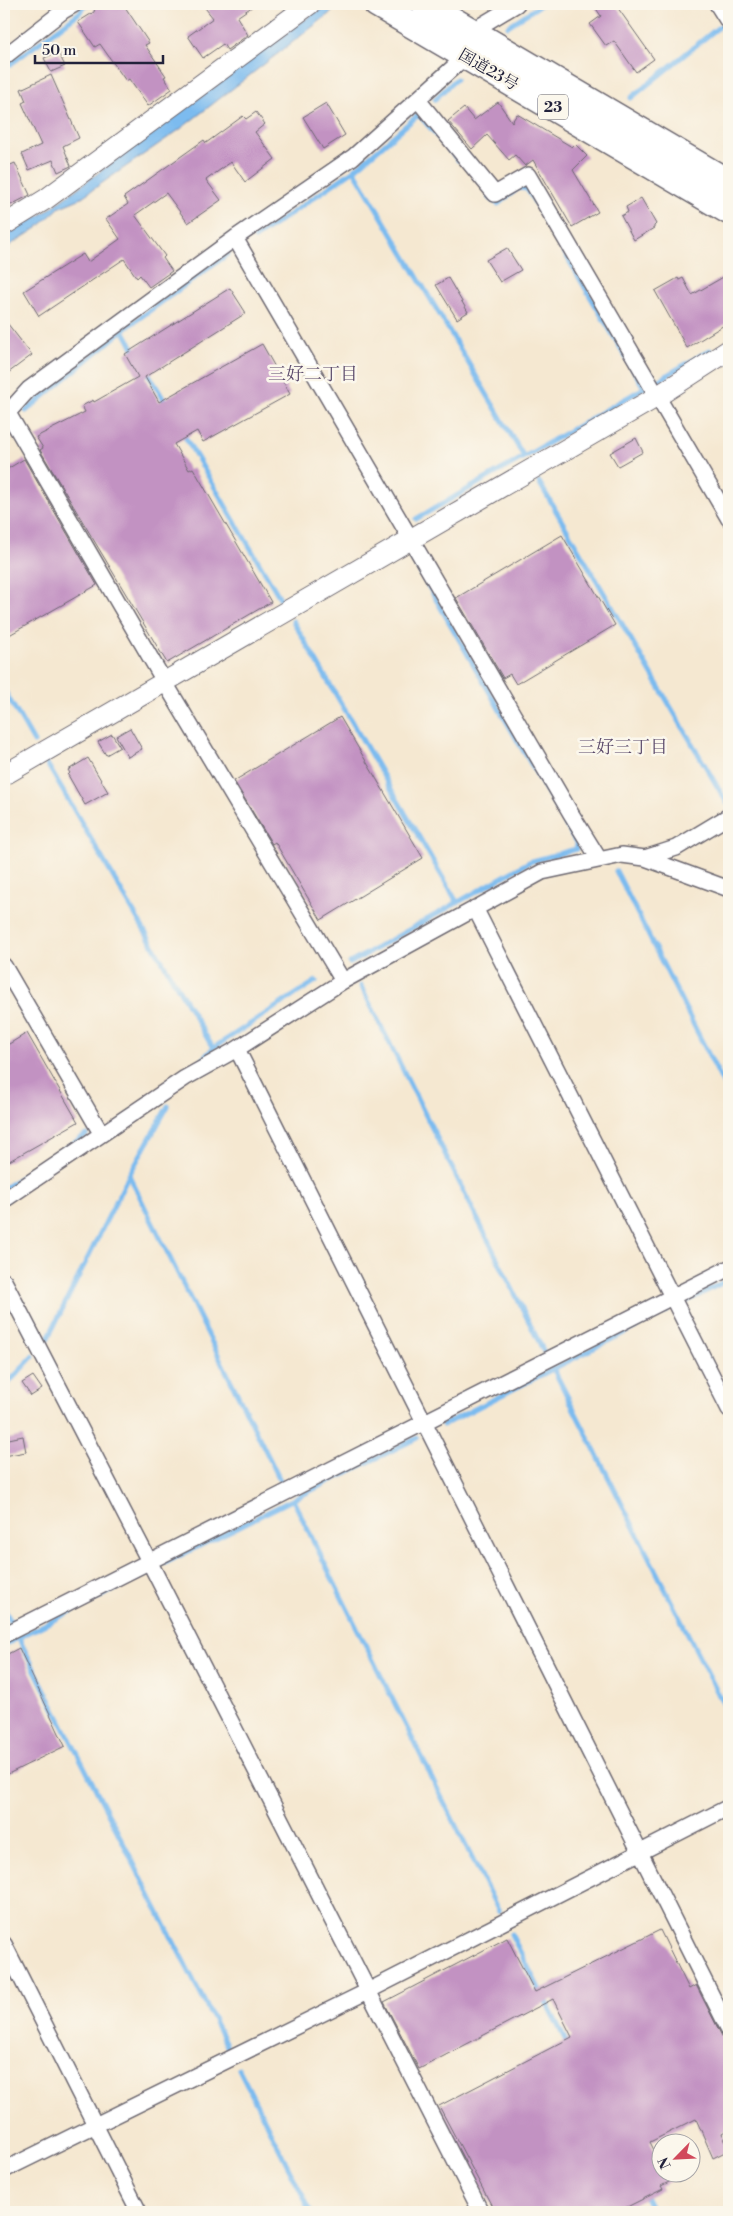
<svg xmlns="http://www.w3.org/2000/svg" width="733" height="2216" font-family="'Libre Bodoni','Noto Serif JP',serif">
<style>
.water{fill:#7bbbef;stroke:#4e6e95}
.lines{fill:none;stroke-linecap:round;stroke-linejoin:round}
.stream{stroke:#7bbbef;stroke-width:5}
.building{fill:#c292c2}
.minor-casing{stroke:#6c6770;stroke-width:18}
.tertiary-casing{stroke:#6c6770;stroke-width:22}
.trunk-casing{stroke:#6c6770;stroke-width:29}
.minor{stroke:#fff;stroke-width:15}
.tertiary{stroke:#fff;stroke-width:20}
.trunk{stroke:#fff;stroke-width:26}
.labels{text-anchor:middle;stroke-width:5;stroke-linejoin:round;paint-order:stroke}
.shield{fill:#fbf7ec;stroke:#636270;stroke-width:1}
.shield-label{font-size:15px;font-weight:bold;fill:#22223b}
.street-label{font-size:16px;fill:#22223b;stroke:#fbf7ec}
.neighbourhood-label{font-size:18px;fill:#5a496a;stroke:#fbf7ec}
</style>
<rect width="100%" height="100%" fill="#fbf7ec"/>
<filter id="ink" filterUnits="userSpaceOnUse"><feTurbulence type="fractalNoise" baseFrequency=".02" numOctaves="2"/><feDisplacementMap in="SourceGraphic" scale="10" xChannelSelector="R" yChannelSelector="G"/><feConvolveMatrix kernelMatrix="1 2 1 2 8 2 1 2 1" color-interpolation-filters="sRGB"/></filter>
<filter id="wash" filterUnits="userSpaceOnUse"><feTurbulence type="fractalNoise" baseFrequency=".0096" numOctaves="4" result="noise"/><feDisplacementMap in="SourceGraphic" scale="20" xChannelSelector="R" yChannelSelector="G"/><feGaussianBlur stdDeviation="1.12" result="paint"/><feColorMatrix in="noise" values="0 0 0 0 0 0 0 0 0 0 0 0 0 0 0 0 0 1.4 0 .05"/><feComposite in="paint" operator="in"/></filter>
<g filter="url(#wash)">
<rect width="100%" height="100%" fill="#f5e8d1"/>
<path class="water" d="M331,4h11l-163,126 -100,69 -19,8 -23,21 -33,21v-12l43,-26 267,-198z"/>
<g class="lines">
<path class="stream" d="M727,4l2,4
M508,26l34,-22
M4,69l75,-56 8,-9
M631,98l89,-72
M435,99l21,-20
M354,170l170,287
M255,238l99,-68 63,-54 4,1 37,43
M123,330l13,23
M146,369l21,36
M659,380l51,-30
M26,411l97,-81 105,-76
M182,432l98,166
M539,482l188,321
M416,519l228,-131 -117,-199 -9,-1 -20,16 -9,-7
M293,621l164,281
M4,690l30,52
M46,762l167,286
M616,871l113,224
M350,963l179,-101 47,-13 1,-5 -166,-288
M361,986l183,366
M200,1062l13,-14 103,-67
M129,1175l154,311
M4,1188l82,-53
M686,1302l43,-23
M47,1340l82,-165 39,-69
M553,1368l176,347
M4,1388l29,-32
M443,1425l224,-114
M293,1500l206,412
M165,1563l252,-125
M4,1608l8,16
M18,1637l210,411
M4,1645l143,-72
M511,1934l57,111
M239,2069l72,143
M643,2193l10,19"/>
</g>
<g id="blocks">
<path class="building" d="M96,4h27l26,39 -4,2 21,31 -2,1 8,12 -24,17 -19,-27 -3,2 -26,-37 -5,3 -17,-25 16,-10z
M202,4h54l-19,13 11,18 -21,15 -4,-6 -20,14 -15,-22 25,-18z
M593,4h22l39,55 -18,13 -22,-31 -8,5 -16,-22 11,-8z
M58,52l7,14 -14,6 -7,-14z
M51,75l28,63 -16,8 8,20 -13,6 -5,-12 -24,10 -7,-16 19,-9 -19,-42 4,-2 -5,-12z
M498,102l14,20 5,-8 55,33 3,-3 12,12 -14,14 25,42 -26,15 -39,-67 -8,6 -10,-11 -6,5 -22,-25 -15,14 -24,-28 16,-13 10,12z
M326,103l19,32 -22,14 -20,-32z
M256,112l9,12 -10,8 20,27 -30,23 -14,-20 -25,18 15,20 -33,23 -22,-30 -31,22 30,41 -2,2 9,13 -23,16 -9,-12 -3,3 -13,-19 -85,57 -15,-25 59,-37 5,8 32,-23 -14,-20 22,-15 -4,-7 80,-57 2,3 37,-27 3,3z
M15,163l15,32 -21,11 -5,-10v-28z
M641,198l15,26 -2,2v2l-20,12 -13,-24 7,-4 -2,-5z
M507,248l14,22 -21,12 -14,-22z
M725,276l4,8v38l-42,26 -32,-57 23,-13 1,2 4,-2 9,17z
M448,278l20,34 -11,7 -21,-34z
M230,288l16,25 -101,64 14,25 103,-58 28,50 -87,48 -6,-11 -23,13 15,26 4,-2 78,134 -104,61 -127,-213 3,-2 -7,-11 49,-25 -3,-6 11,-6 1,2 44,-25 -13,-23z
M4,319l28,36 -28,21z
M636,438l7,14 -25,14 -8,-13z
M24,459l73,126 -93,53v-167z
M562,535l53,90 -99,59 -6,-10 -7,4 -47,-80z
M340,717l83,141 -102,62 -46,-78 -3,2 -38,-63z
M130,728l12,21 -14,8 -12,-21z
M112,734l8,13 -14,8 -8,-13z
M88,758l20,34 -23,13 -17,-30 2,-2 -2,-3z
M27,1033l51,89 -74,42v-117z
M33,1376l9,13 -11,7 -9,-13z
M23,1436l3,16 -22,4v-16z
M19,1648l46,98 -61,30v-120z
M660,1930l29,59 7,-4 33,65v79l-7,4 7,17 -16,8 -17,-39 -46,23 10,20v12h25l-24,12 2,3 -46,23h-122l-56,-106 133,-69 -19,-38 -134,70 -35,-67 123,-64 28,54z"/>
</g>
</g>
<g filter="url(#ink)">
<use href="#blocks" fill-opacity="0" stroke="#6c6770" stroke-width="1"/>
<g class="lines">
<g class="minor-casing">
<path id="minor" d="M717,4l12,19
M472,31l45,-27
M4,57l59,-46 12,-7
M418,100l77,94 33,-19 201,344
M235,238l335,574 29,47
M8,413l156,268 179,300
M4,417l25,-28 206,-151 118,-81 113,-101
M645,858l31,-10 53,-32
M475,908l254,501
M4,966l97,167
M237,1049l492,981
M4,1200l181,-122 52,-29 106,-68 199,-109 80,-17 23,3 84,31
M4,1281l145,280 332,651
M4,1635l725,-367
M4,1944l135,268
M4,2170l364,-179 361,-184"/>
</g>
<g class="tertiary-casing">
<path id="tertiary" d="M4,225l42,-26 264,-195
M4,775l654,-379 71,-46"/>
</g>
<g class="trunk-casing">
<path id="trunk" d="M377,4l352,207
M425,4l304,179"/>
</g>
<use href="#minor" class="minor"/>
<use href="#tertiary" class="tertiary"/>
<use href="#trunk" class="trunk"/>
</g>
</g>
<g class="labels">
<rect class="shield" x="538" y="94.5" width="30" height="25" rx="4"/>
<g class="shield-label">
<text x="553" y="112">23</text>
</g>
<g class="street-label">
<text transform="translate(489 69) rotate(30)" y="6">国道23号</text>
</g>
<g class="neighbourhood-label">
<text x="313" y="380">三好二丁目</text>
<text x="623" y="753">三好三丁目</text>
</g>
</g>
<rect width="733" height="2216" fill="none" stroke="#fbf7ec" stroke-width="20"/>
<g transform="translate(676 2158) rotate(246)"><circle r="24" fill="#fbf7ec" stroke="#a4a2a5"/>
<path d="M0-4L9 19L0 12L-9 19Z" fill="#d1495b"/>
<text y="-8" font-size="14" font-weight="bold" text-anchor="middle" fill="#22223b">N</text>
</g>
<path d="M35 55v8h128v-8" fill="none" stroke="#22223b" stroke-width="2.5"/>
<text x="42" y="55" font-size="15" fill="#22223b" stroke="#fbf7ec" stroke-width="4" paint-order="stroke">50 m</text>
</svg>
